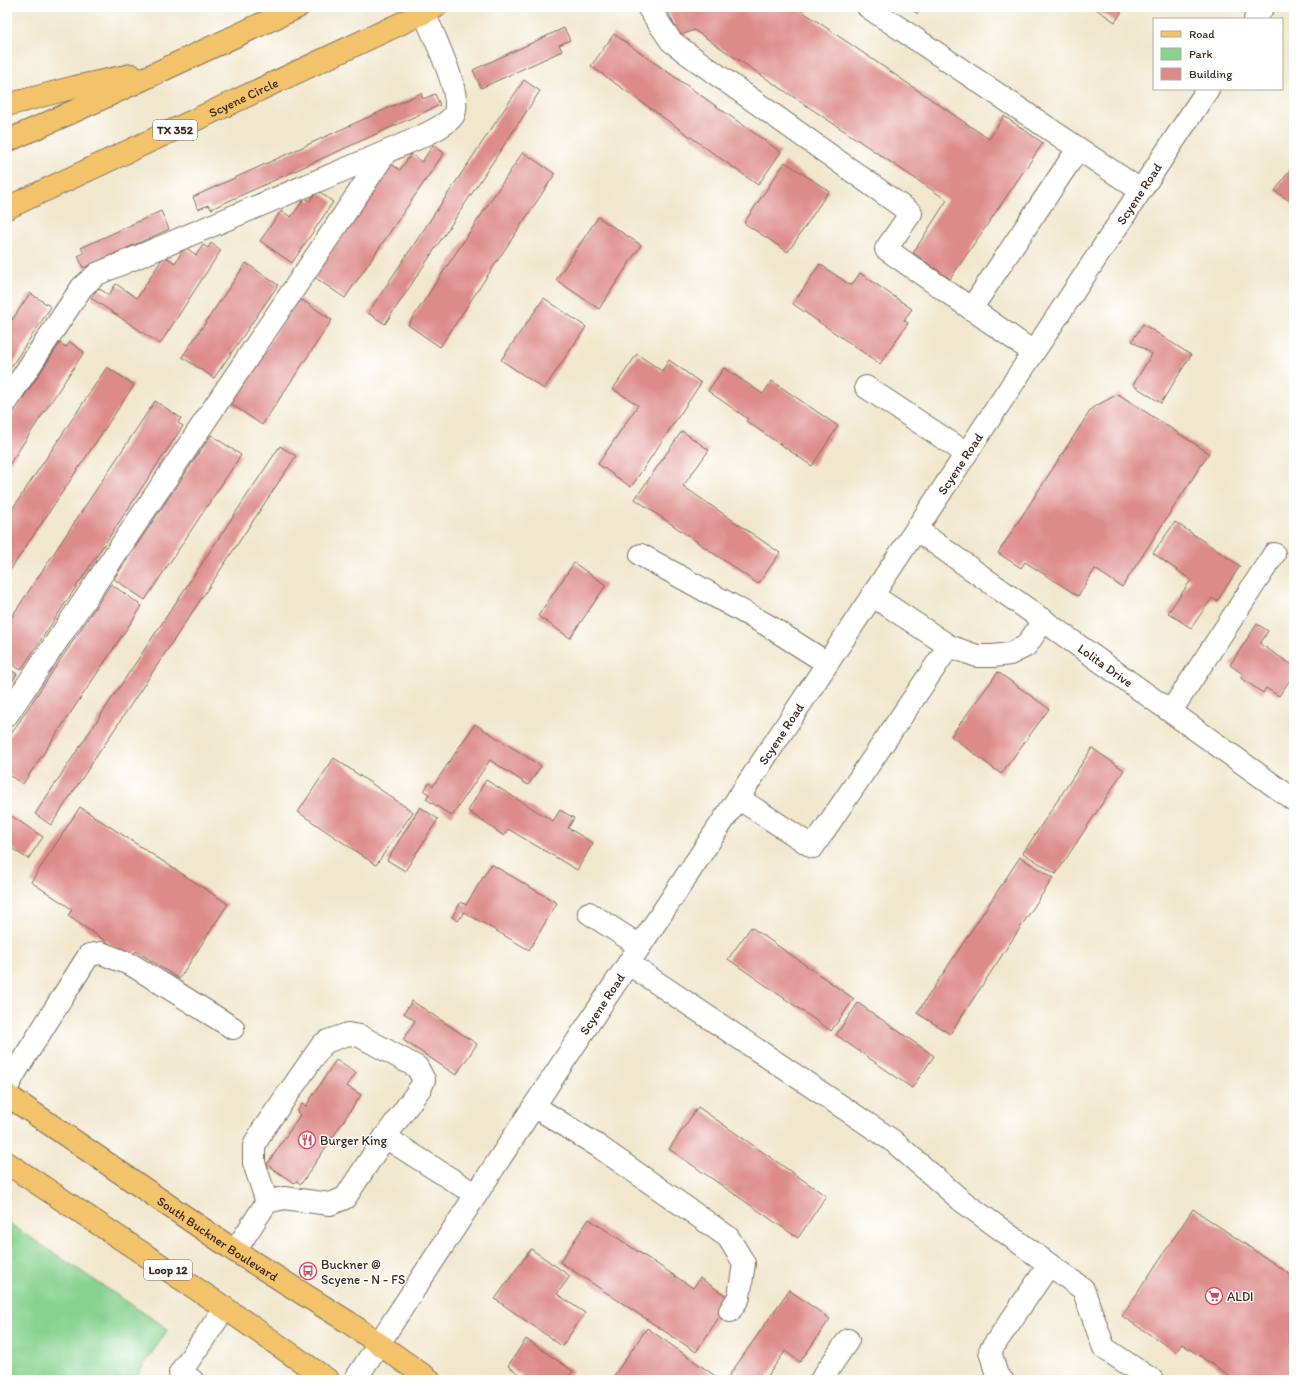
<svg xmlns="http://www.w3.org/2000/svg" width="1301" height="1387" font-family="Itim,sans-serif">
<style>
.green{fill:#87d28f;stroke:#617e56}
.building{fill:#dd8b89}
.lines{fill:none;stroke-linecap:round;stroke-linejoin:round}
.minor-casing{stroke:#7b6c5b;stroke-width:24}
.major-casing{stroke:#7b6c5b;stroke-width:24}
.minor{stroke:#fff;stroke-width:22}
.major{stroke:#f2c36a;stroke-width:22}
.labels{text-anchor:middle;stroke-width:3;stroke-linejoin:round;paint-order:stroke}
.shield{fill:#fff;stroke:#766a62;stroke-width:1}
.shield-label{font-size:12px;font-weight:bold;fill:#3b2a1e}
.street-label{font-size:13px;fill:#3b2a1e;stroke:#fff}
.poi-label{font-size:13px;fill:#3b2a1e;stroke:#fff;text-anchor:start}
</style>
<rect width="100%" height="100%" fill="#fff"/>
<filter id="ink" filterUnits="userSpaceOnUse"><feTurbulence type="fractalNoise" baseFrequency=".025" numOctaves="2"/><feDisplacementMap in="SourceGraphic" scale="8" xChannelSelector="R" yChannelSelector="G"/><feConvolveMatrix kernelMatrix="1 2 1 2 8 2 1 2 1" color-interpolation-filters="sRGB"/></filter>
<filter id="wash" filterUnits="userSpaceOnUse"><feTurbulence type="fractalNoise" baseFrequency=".012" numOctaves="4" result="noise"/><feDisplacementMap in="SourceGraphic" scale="16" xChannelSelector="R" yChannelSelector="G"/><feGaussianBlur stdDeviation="0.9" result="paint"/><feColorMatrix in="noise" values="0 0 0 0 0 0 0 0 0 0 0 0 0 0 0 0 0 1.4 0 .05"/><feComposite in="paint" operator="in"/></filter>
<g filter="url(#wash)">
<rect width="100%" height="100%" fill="#f1e7cd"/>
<path class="green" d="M7,1222l161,107 -34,51h-127z"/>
<g id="blocks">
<path class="building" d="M666,7h130l193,132 15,-23 39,27 -93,136 -37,-26 34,-53 -253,-170 -15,6z
M908,7h15l-5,7z
M1093,7h32l-10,15z
M564,28l6,12 -11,5 3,6 -81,37 -8,-18z
M614,34l167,118 -23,33 -167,-119z
M524,80l16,11 -155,233 -17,-11z
M421,93l2,6 12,-5 5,11 -229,104 -2,-4 -11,4 -5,-12z
M433,145l11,8 -99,145 -31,-21 76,-114 10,7 11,-16 11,8z
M523,152l32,22 -115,173 -32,-22z
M785,162l44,29 -41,61 -44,-29z
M1294,164v40l-19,-13z
M317,190l16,12 -41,61 -32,-22 21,-30 10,6 14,-19 5,3z
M161,211l8,18 -86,39 -5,-12 6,-3 -3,-5z
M598,217l43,28 -42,64 -43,-29z
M211,243l10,7 -61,94 -69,-46 7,-10 11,7 7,-11 21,14 27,-42 11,7 10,-16 11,8 7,-10 5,3z
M246,263l32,22 -64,93 -32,-21z
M820,264l31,22 9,-13 52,36 -8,11 4,3 -28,41 -87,-60z
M30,293l21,14 -44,66v-45z
M299,298l33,22 -70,105 -32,-22z
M544,298l42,29 -42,62 -43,-29z
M1143,324l48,31 -30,48 -28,-18 19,-31 -20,-13z
M70,342l14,10 -77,116v-46l53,-79 6,4z
M637,354l25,17 7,-11 32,23 -70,104 -33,-23 40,-59 -25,-16z
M107,367l27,18 -127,190v-58z
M724,368l39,26 9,-13 66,45 -26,40 -66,-45 2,-2 -40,-28z
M1118,394l91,59 -87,134 -27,-18 -17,27 -53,-34 -4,6 -23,-15 94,-145z
M155,401l26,17 -3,5 5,3 -162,244 -14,-9v-37z
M682,431l27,19 -26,36 97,67 -22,31 -123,-85z
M211,435l30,20 -96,145 -31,-21z
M280,446l16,10 -245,369 -16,-11z
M1175,522l65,44 -23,35 -5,-3 -21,30 -23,-15 23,-33 -38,-27z
M574,563l32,22 -36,53 -32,-22z
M111,584l31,22 -119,178 -16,-10v-34z
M1257,624l11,7 -8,13 34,22v8l-15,22 -13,-8 -3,5 -22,-15 2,-4 -13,-9z
M7,668l10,6 -10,16z
M998,672l51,37 -48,65 -50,-38z
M475,724l66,42 -13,19 -38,-25 -38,56 -26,-17 3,-5 -5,-3 5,-8 4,3z
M1092,748l32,22 -68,104 -33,-21z
M334,758l79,54 -37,53 -78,-53z
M486,780l67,41 7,-11 14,8 -6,10 25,15 -16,27 -69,-41 -4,7 -36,-25z
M80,807l148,97 -49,75 -43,-28 -5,7 -63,-42 4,-7 -41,-27z
M420,807l18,12 -33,52 -18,-11z
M7,813l36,24 -15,22 -21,-14z
M1020,857l33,21 -103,156 -33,-21z
M491,864l66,39 -28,47 -65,-38 -6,9 -6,-4 9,-15 5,3z
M751,927l103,72 -23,32 -103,-72z
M412,1001l65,43 -21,31 -53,-35 12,-19 -11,-8z
M858,1003l76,53 -22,32 -76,-53z
M336,1060l20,13 -9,13 14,9 -60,89 -5,-3 -2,2 -27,-18 33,-50 -3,-3 5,-8 4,2z
M698,1107l128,89 -28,42 -129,-89z
M1193,1209l101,68v103h-58l-54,-36 -6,8 -54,-36z
M589,1219l104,69 7,-10 31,21 -35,53 -136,-90z
M531,1249l39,27 -13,18 28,19 -23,33 -67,-47z
M789,1290l41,29 -30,43 -15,-11 -20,29h-39z
M647,1328l74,52h-110z
M526,1339l47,32 -7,9h-38l-20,-14z"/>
</g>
</g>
<g filter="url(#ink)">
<use href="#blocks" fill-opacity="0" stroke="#7b6c5b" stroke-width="1"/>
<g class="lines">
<g class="minor-casing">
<g id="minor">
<path d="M648,7l23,34 17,13 223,159 -25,36 147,103"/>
<path d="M868,7l272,183"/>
<path d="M1255,19l8,-12"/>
<path d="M971,309l107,-160"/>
<path d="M866,387l100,66"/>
<path d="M7,400l75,-113 15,-13 289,-122"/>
<path id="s1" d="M917,530l377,270"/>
<path d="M641,555l126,70 60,38"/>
<path d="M949,646l28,10h16l17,-2 16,-8 18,-26"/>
<path d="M1171,711l103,-157"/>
<path d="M7,715l379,-563c17,-8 57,-22 67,-36 12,-18 -21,-84 -29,-103l1,-6"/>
<path d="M738,798l75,49 136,-201 -77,-51"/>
<path d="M589,913l51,33"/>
<path d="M629,964l264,177 69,60 121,88 21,59 48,32"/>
<path d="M7,1087l9,-16 73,-116 12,-2 31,12 101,63"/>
<path d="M534,1106l64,40 130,91 16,26 -5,34 -9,14"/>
<path d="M267,1202l-13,-39v-17l8,-15 60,-86 6,-4 20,-7 12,2 57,31 7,13 -3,7 -36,50"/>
<path d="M235,1251l32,-49 17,-4 46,6 15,-6 40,-61 91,58"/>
<path d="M192,1380l-12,-7 45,-65"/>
<path id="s2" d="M355,1380l179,-274 674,-1017"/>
<path d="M821,1380l27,-40"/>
<path d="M1002,1380l-5,-4 -7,-25 59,-86"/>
</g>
</g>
<g class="major-casing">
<g id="major">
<path d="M7,105l68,-18 56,-12"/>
<path d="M7,141l72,-32 219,-102"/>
<path id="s3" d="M7,208l429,-201"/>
<path id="s4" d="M7,1095l228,156 113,71 82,58"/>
<path d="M7,1163l218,145 103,72"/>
</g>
</g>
<use href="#minor" class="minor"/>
<use href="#major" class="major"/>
</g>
</g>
<defs>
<g id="restaurant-ring" transform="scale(0.9)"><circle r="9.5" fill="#fff" stroke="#d1495b" stroke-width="1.5"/><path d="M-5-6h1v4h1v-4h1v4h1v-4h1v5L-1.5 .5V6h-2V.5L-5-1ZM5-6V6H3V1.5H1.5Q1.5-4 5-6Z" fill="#d1495b"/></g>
<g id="bus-ring" transform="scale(0.9)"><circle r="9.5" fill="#fff" stroke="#d1495b" stroke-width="1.5"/><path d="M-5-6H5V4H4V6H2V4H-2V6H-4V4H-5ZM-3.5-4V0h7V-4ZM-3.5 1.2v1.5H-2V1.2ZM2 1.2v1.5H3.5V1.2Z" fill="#d1495b"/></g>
<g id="supermarket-ring" transform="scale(0.9)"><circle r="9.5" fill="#fff" stroke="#d1495b" stroke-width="1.5"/><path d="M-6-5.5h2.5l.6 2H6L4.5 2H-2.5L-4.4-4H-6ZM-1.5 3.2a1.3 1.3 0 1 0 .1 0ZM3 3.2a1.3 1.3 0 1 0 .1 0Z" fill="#d1495b"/></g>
</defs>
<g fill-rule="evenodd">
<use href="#restaurant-ring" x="307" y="1140"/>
<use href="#bus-ring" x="308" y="1271"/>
<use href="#supermarket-ring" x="1214" y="1296"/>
</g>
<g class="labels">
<g class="shield">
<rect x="153" y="120" width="44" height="20" rx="3"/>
<rect x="144" y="1260" width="48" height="20" rx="3"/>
</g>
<g class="shield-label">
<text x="175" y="134">TX 352</text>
<text x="168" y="1274">Loop 12</text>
</g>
<g class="street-label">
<text dy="5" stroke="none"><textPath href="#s3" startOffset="261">Scyene Circle</textPath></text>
<text dy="5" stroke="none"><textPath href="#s2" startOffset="1422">Scyene Road</textPath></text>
<text dy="5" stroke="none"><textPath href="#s2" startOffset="1098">Scyene Road</textPath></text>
<text dy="5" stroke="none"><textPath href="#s1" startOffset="232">Lolita Drive</textPath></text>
<text dy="5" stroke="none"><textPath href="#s2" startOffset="774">Scyene Road</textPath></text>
<text dy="5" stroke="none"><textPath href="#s2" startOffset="450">Scyene Road</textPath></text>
<text dy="5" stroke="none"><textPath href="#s4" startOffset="255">South Buckner Boulevard</textPath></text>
</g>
<g class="poi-label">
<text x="320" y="1145">Burger King</text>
<text x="321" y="1269">Buckner @<tspan x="321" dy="15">Scyene - N - FS</tspan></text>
<text x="1227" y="1301">ALDI</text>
</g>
</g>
<rect width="1301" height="1387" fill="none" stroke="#fff" stroke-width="24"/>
<rect x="1153" y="18" width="130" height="72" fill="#ffffff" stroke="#b1aaa5"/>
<rect x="1161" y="31" width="20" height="6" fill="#f2c36a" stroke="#b1aaa5"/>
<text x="1189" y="38" font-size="12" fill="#3b2a1e">Road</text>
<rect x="1161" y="48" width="20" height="12" fill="#87d28f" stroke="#b1aaa5"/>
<text x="1189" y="58" font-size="12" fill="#3b2a1e">Park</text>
<rect x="1161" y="68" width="20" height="12" fill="#dd8b89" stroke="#b1aaa5"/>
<text x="1189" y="78" font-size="12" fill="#3b2a1e">Building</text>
</svg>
